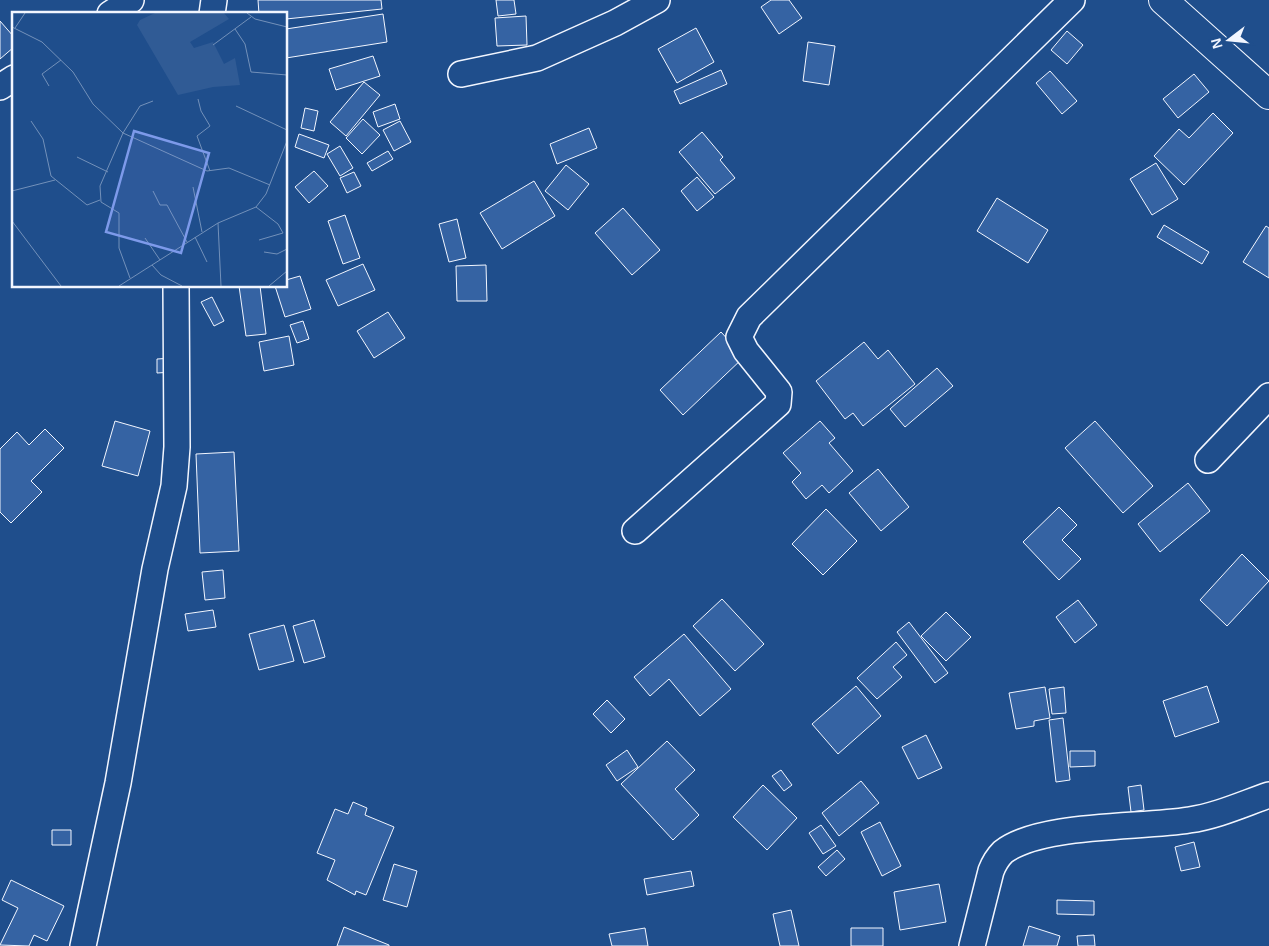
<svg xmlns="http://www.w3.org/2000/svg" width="1269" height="946" font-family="Arial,sans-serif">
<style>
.building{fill:#3563a3;stroke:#f2f6ff}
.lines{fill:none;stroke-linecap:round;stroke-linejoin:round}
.minor-casing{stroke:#f2f6ff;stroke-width:28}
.major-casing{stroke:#f2f6ff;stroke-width:30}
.minor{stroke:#1f4e8c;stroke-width:25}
.major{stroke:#1f4e8c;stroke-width:28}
.inset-road{fill:none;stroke:#7391ba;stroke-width:1}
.view{fill:#7d9aea;fill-opacity:0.15;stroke:#7d9aea;stroke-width:2.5}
.inset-edge{fill:none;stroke:#f2f6ff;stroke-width:2.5}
</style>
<rect width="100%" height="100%" fill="#1f4e8c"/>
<path class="building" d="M258,0h123l1,9 -96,10v-5h-27z
M496,0h18l2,14 -18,2z
M771,0h18l13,18 -23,16 -18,-27z
M383,14l4,28 -101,16v-29z
M526,16l1,29 -30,1 -2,-28z
M0,21l14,16v10l-14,12z
M696,28l18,34 -37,21 -19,-34z
M1067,31l16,14 -16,19 -16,-14z
M808,42l27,4 -6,39 -26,-4z
M373,56l7,20 -44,14 -7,-21z
M721,70l6,14 -47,20 -6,-13z
M1050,71l27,30 -15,13 -26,-31z
M1194,74l15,18 -31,26 -15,-19z
M364,82l16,13 -34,41 -16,-14z
M395,104l5,15 -22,8 -5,-15z
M305,108l13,3 -4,20 -13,-3z
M1213,113l20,20 -49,52 -30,-29 25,-27 10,9z
M363,119l17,16 -18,19 -16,-16z
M400,121l11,21 -17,9 -11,-21z
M589,128l8,20 -40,16 -7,-20z
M702,132l21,25 -3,3 15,18 -20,16 -36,-42z
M299,134l30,11 -5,13 -29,-11z
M340,146l13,22 -13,8 -13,-22z
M388,151l5,8 -21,12 -5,-8z
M1156,163l22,36 -26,16 -22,-36z
M566,165l23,19 -21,26 -23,-19z
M314,171l14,15 -19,17 -14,-16z
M354,172l7,14 -14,7 -7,-15z
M697,177l17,20 -17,14 -16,-20z
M534,181l21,35 -53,33 -22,-36z
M997,198l51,32 -20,33 -51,-32z
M623,208l37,42 -28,25 -37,-42z
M345,215l15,43 -17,6 -15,-43z
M457,219l9,39 -17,4 -10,-38z
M1164,225l45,27 -7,12 -45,-27z
M1266,226l3,2v50l-26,-16z
M363,264l12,26 -37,16 -12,-26z
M486,265l1,36h-30l-1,-35z
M300,276l11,33 -26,8 -10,-31h11v-6z
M239,286h21l6,48 -20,2z
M212,297l12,24 -10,5 -13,-24z
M388,312l17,26 -31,20 -17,-27z
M303,321l6,18 -12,4 -7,-18z
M721,332l23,25 -61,58 -23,-25z
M289,336l5,29 -30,6 -5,-29z
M864,342l14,17 10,-9 27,34 -52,42 -10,-13 -8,6 -29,-38z
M173,358v14l-16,1v-14z
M937,368l16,18 -48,41 -15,-18z
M115,421l35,10 -12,45 -36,-10z
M820,421l15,17 -6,5 24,28 -24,22 -7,-8 -16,14 -14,-17 9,-9 -18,-20z
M1095,421l58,65 -30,27 -58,-65z
M45,429l19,19 -33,33 11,11 -31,31 -11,-11v-63l17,-17 12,13z
M234,452l5,99 -39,2 -4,-99z
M878,469l31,38 -28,24 -32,-38z
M1188,483l22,28 -50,41 -22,-28z
M1059,507l18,18 -15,15 19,19 -22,21 -36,-38z
M826,509l31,32 -34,34 -31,-31z
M1242,554l27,27 -42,45 -27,-26z
M223,570l2,28 -20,2 -3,-28z
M722,599l42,45 -29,27 -42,-45z
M1078,600l19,25 -22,18 -19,-26z
M213,610l3,17 -28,4 -3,-17z
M946,612l25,25 -25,24 -25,-25z
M314,620l11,37 -21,6 -11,-37z
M909,622l39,51 -13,10 -38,-51z
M284,625l10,36 -35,9 -10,-36z
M684,634l47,55 -31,27 -31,-37 -19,17 -16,-19z
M896,642l11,13 -14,12 9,10 -25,22 -20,-21z
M856,686l25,30 -43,38 -26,-30z
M1207,686l12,36 -44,15 -12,-36z
M1045,687l5,31 -16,3v5l-18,3 -7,-36z
M1064,687l2,26 -14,1 -3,-25z
M607,700l18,19 -14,14 -18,-19z
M1063,718l7,62 -14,2 -7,-62z
M926,735l16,33 -24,11 -16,-32z
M667,741l28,29 -20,19 24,26 -26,25 -52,-56z
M627,750l11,17 -21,14 -11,-16z
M1070,751h25v15l-25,1z
M781,770l11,15 -8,6 -12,-15z
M861,781l18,22 -40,33 -17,-23z
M763,785l34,33 -30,32 -34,-33z
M1141,785l3,25 -13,2 -3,-25z
M353,802l14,6 -2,7 29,12 -28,68 -10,-4 -1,4 -28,-15 8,-20 -18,-7 18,-44 13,5z
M880,822l21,44 -19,10 -21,-44z
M821,825l15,21 -13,8 -14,-21z
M52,830h19v15h-19z
M1194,842l6,25 -19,4 -6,-24z
M837,850l8,9 -19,17 -8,-9z
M394,864l23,7 -10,36 -24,-7z
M691,871l3,15 -47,9 -3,-16z
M11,880l53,26 -17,35 -13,-6 -5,11 -29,-1 18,-37 -16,-8z
M939,884l7,38 -46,8 -6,-38z
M1057,900l37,1v14l-37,-1z
M791,910l8,36h-19l-7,-32z
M1029,926l31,10 -3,10h-34z
M344,927l45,18v1h-52z
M645,928l3,18h-36l-3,-12z
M851,928h32v18h-32z
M1094,935l1,11h-17l-1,-10z"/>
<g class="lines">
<g class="minor-casing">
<path id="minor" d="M110,14l21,-14
M212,14l2,-14
M461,74l76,-16 78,-35 42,-23
M0,87l14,-9
M1208,460l61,-64
M635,531l143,-127 1,-12 -33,-41 -7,-14 10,-20 323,-317
M83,946l35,-163 37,-214 19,-83 3,-39 -1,-161
M972,946l19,-75c3,-8 6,-13 12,-19 37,-29 139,-24 186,-32 28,-4 54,-16 80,-25"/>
</g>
<g class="major-casing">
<path id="major" d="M1163,0l106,95"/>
</g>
<use href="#minor" class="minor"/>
<use href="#major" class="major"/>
</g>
<g transform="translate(12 12)">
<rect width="275" height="275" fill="#1f4e8c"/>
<path d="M143,1h69l5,6 -39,23 4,6 19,-6 11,22 11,-6 5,27 -27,2 -35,8 -41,-70 3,-5z" fill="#305b95"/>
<path class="inset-road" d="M235,1l8,6 32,8M0,15l30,15 31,30 20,32 30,29 84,38 22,-3 41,17M3,16l10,-15M223,17l10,15 6,28 36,3M201,33l38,-28M37,74l-7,-12 19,-14M186,87l3,12 9,15 -13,10 13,35M224,94l51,24M19,109l12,18 8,37 36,29 13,-5M65,145l31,15M181,175l9,45M0,179l43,-11M141,179l7,14h7l20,37M244,195l22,17 5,9 -24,7M0,209l49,65M206,211l3,63M183,225l12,25M133,226l15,22M252,240l13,2 10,-5M140,253l9,10 21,11M118,266l-11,-30v-35l-18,-11 -1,-16 23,-53 17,-27 13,-5M107,274l99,-63 38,-16 10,-13 21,-53M257,274l18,-15"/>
<path class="view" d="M122,119l75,22 -28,100 -75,-21z"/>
<rect width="275" height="275" class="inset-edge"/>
</g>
<g transform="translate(1229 40) rotate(254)" stroke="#1f4e8c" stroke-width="4" paint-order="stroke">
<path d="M0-4L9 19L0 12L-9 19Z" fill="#f2f6ff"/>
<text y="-8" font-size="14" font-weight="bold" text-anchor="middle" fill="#f2f6ff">N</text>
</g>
</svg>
